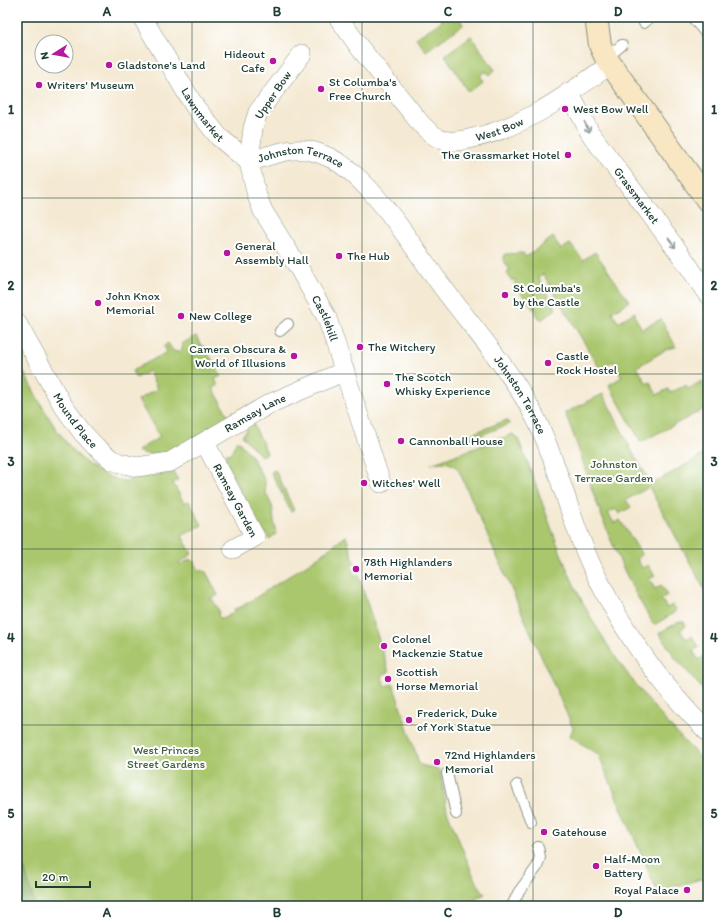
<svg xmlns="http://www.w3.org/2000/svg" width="725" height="923" font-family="Itim,sans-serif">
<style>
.green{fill:#aac76e;stroke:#648251}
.forest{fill:#87ac61;stroke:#53744a}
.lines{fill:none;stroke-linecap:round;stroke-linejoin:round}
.lane-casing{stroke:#8a9383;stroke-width:12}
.street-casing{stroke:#8a9383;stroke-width:20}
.secondary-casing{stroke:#8a9383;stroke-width:24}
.lane{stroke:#fff;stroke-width:10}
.street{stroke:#fff;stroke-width:19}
.secondary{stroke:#f9e7c3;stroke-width:22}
.oneway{stroke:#8f9e9a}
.grid{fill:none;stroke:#1f3d34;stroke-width:1;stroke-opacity:0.55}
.poi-dot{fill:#b5179e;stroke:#fff;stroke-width:1.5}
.labels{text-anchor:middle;stroke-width:4;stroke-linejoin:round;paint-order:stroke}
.poi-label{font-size:12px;fill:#1f3d34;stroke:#fff;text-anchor:start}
.street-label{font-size:12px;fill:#1f3d34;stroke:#fff}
.park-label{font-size:12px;fill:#426042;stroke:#fff}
.neatline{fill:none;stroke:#1f3d34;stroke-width:1.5}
.grid-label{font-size:13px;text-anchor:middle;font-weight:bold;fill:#1f3d34}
</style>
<rect width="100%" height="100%" fill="#fff"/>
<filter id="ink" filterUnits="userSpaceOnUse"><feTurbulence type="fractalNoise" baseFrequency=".025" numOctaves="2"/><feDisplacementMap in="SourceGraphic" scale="8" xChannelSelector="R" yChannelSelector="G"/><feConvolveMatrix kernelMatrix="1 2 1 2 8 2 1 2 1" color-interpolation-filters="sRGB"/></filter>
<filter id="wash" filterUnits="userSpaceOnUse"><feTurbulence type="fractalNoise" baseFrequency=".012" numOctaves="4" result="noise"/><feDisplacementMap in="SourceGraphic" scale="16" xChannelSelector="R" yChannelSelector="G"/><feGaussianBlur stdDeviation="0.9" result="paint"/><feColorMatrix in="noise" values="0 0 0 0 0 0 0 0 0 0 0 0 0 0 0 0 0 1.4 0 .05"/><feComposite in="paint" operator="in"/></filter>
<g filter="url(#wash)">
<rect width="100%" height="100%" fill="#f4e9d2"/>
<path class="green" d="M440,17h19l4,8 -37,26 -10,-13 26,-17z
M471,36l24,34 -6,5 -2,-3h-4l-3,5 3,4 -14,11 -24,-37z
M553,237l8,13 9,-6 13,16 12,-8 34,49 -17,11 6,10 17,-10v5l7,12 19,-10 15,28 -9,2 -30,18 10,17 3,-2 7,13 11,-6 2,4 16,-8 2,4 14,-8 6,11v15l-67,35 -32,-57 13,-8 -9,-16 -13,8 -57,-95 -5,3 18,32 -15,11 -6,-8 2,-2 -2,-2 -1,2 -6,-8 2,-2 -2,-1 -2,1 -5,-7 2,-2 -2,-2 -2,2 -5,-8 2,-1 -1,-3 -3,2 -5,-8 3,-3 -7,-10 2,-6 18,-1 3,4z
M196,336l6,11 2,-1 17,30 -6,3 3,7 -5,2 16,29c-25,15 -62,48 -92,34l23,-14 -22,-37 19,-11 -8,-18 -13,7 -4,-7 35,-19 -3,-6 4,-3 5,8 6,1 3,-3 1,-6z
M17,360c24,42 53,113 108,121 4,0 6,-2 9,-3 13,-3 26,-3 39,-7l5,9 -5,3 11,20 5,-2 13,24 -20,11 10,18 -13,9 1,2 10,-6 5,3 3,7 8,3 12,23 -8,4 1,2 2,-1 6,11 -1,4 2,3h5l10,-7 -1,-2 7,-2 73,-47 32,-24 9,28 -4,1 3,10 4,-1 31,98 -8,3 4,11 8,-2 26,79 2,2 19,5 7,41 28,69 10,14 -9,4v8h-459z
M603,394l32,63 17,27 56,-32v144l-59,-109 -23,13 5,7 -12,7 -3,-5 -8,4 6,10 6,-3 22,35 -5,4 5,9 6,-3 7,11 -6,3 6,10 6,-4 6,10 -6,4 6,9 6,-3 3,4 -2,4 -20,12c-22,-35 -39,-72 -53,-111 -13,-33 -22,-68 -36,-101z
M507,420l2,4 -46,18 -4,-3z
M252,421l15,32 -6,3 -19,-20 5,-6 -1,-5z
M513,434l5,5c21,49 35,101 58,150 32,66 79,125 132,176v115l-7,-1 -24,7v-2l-5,2v2l-14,5 -60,-139 -28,-18 3,-8 -114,-257c-7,-10 -16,-10 -28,-7z
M237,440l13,14 15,27v10l7,15 4,28 -7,5 -3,-6 -6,-2 -35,-71 1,-7 4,1z
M275,470l19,40 -3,2 -20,-40z
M679,622h5l2,4 -6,4 6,9 6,-3 7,11 -6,4 6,9 5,-4 4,6v8l-2,2 2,3v20l-32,-36 -17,-26z"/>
<path class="forest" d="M17,844l16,54 2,8h-18z"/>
</g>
<g filter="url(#ink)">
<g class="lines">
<g class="lane-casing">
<path id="lane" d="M692,17l16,19
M644,23l6,-6
M606,58l16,-13
M280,331l8,-7
M447,773l9,41
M517,785l14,37
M512,906l6,-13 19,-26 3,-10 -2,-10"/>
</g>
<g class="street-casing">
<g id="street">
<path id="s1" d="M142,17l53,90 24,30 30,25"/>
<path id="s2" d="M338,17l22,31 61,76c8,8 16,16 28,17 8,1 16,-1 24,-3 52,-11 95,-44 138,-74"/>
<path id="s3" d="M302,54l-44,58 -5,16 -4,34 8,34 6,15 37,59 27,48 54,165"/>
<path id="s4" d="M569,92l21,41 96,129 22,33"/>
<path id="s5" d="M249,162c25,-8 47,-18 72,-8 15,5 28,15 39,26 31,30 55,70 81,105 33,45 73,88 97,138 23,49 33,102 57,150 29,60 66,113 113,159"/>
<path id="s6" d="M17,323l45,81 20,28 13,14 17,14 8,3 17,4 33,-5 99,-58 76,-33"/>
<path id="s7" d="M205,443l50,94 -22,12"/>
</g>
</g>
<g class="secondary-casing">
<path id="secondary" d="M596,17l4,28 6,13 102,143"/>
</g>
<use href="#lane" class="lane"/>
<use href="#street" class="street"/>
<use href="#secondary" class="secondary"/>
</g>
<defs><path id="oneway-shaft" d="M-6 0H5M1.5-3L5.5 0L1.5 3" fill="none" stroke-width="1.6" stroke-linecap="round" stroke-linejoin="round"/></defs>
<g class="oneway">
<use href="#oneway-shaft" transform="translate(587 127) rotate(63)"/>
<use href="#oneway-shaft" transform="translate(672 243) rotate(53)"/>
</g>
</g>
<path class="grid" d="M192,17v889M362,17v889M533,17v889M17,198h691M17,374h691M17,549h691M17,725h691"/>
<g class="poi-dot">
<circle cx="273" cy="61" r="4"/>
<circle cx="109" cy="65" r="4"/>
<circle cx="39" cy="85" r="4"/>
<circle cx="321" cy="89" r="4"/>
<circle cx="565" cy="109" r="4"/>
<circle cx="568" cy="155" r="4"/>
<circle cx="227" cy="253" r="4"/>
<circle cx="339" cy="256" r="4"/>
<circle cx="505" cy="295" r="4"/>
<circle cx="98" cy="303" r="4"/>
<circle cx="181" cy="316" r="4"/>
<circle cx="360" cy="347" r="4"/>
<circle cx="294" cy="356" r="4"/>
<circle cx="548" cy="363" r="4"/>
<circle cx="387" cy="384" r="4"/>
<circle cx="401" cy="441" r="4"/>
<circle cx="364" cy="483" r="4"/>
<circle cx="356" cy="569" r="4"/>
<circle cx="384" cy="646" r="4"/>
<circle cx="388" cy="679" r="4"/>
<circle cx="409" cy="720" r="4"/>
<circle cx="437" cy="762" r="4"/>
<circle cx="544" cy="832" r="4"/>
<circle cx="596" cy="866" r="4"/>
<circle cx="687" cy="890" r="4"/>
</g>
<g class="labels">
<g class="poi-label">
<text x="265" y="58" text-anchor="end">Hideout<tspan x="265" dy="14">Cafe</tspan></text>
<text x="117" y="69">Gladstone's Land</text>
<text x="329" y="86">St Columba's<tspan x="329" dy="14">Free Church</tspan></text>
<text x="47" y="89">Writers' Museum</text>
<text x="573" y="113">West Bow Well</text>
<text x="560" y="159" text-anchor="end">The Grassmarket Hotel</text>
<text x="235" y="250">General<tspan x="235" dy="14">Assembly Hall</tspan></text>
<text x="347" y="260">The Hub</text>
<text x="513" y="292">St Columba's<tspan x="513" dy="14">by the Castle</tspan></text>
<text x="106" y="300">John Knox<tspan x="106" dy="14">Memorial</tspan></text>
<text x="189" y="320">New College</text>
<text x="368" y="351">The Witchery</text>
<text x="286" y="353" text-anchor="end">Camera Obscura &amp;<tspan x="286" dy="14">World of Illusions</tspan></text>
<text x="556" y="360">Castle<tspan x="556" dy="14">Rock Hostel</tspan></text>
<text x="395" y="381">The Scotch<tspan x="395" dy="14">Whisky Experience</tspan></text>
<text x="409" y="445">Cannonball House</text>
<text x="372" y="487">Witches' Well</text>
<text x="364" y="566">78th Highlanders<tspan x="364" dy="14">Memorial</tspan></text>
<text x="392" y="643">Colonel<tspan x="392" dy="14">Mackenzie Statue</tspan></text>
<text x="396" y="676">Scottish<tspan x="396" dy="14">Horse Memorial</tspan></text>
<text x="417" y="717">Frederick, Duke<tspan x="417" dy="14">of York Statue</tspan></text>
<text x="445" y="759">72nd Highlanders<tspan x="445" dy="14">Memorial</tspan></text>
<text x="552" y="836">Gatehouse</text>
<text x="604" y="863">Half-Moon<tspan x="604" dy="14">Battery</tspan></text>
<text x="679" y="894" text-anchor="end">Royal Palace</text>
</g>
<g class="street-label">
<text transform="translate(273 95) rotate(-56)" y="4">Upper Bow</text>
<text dy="4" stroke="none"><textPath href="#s1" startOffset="115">Lawnmarket</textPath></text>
<text dy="4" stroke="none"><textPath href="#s2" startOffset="221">West Bow</textPath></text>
<text dy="4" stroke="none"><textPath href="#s5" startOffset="54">Johnston Terrace</textPath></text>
<text dy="4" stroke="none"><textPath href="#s4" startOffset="124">Grassmarket</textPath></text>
<text dy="4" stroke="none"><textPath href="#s3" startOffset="299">Castlehill</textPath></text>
<text dy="4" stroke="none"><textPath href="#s5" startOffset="390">Johnston Terrace</textPath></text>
<text dy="4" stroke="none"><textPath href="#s6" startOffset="326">Ramsay Lane</textPath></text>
<text dy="4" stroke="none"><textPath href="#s6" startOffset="114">Mound Place</textPath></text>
<text dy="4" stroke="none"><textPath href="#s7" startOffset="65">Ramsay Garden</textPath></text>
</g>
<g class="park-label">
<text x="614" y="468">Johnston<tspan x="614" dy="14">Terrace Garden</tspan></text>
<text x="166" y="754">West Princes<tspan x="166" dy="14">Street Gardens</tspan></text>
</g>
</g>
<rect width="725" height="923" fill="none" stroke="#fff" stroke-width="44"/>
<g transform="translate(54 54) rotate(259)"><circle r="19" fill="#ffffff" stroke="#a5b1ae"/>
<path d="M0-3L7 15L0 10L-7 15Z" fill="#b5179e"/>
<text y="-6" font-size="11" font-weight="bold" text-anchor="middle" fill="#1f3d34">N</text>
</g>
<path d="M36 881v6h54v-6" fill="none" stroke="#1f3d34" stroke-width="2"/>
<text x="42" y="881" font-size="12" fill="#1f3d34" stroke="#ffffff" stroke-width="3" paint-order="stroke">20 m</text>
<rect x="22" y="22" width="681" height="879" class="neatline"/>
<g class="grid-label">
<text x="107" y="16">A</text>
<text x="277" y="16">B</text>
<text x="448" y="16">C</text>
<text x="618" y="16">D</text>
<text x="11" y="114">1</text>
<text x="714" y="114">1</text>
<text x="11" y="290">2</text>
<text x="714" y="290">2</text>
<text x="11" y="466">3</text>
<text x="714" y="466">3</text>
<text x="11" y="642">4</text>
<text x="714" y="642">4</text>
<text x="11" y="818">5</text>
<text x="714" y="818">5</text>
<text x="107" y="917">A</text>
<text x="277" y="917">B</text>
<text x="448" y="917">C</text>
<text x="618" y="917">D</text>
</g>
</svg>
